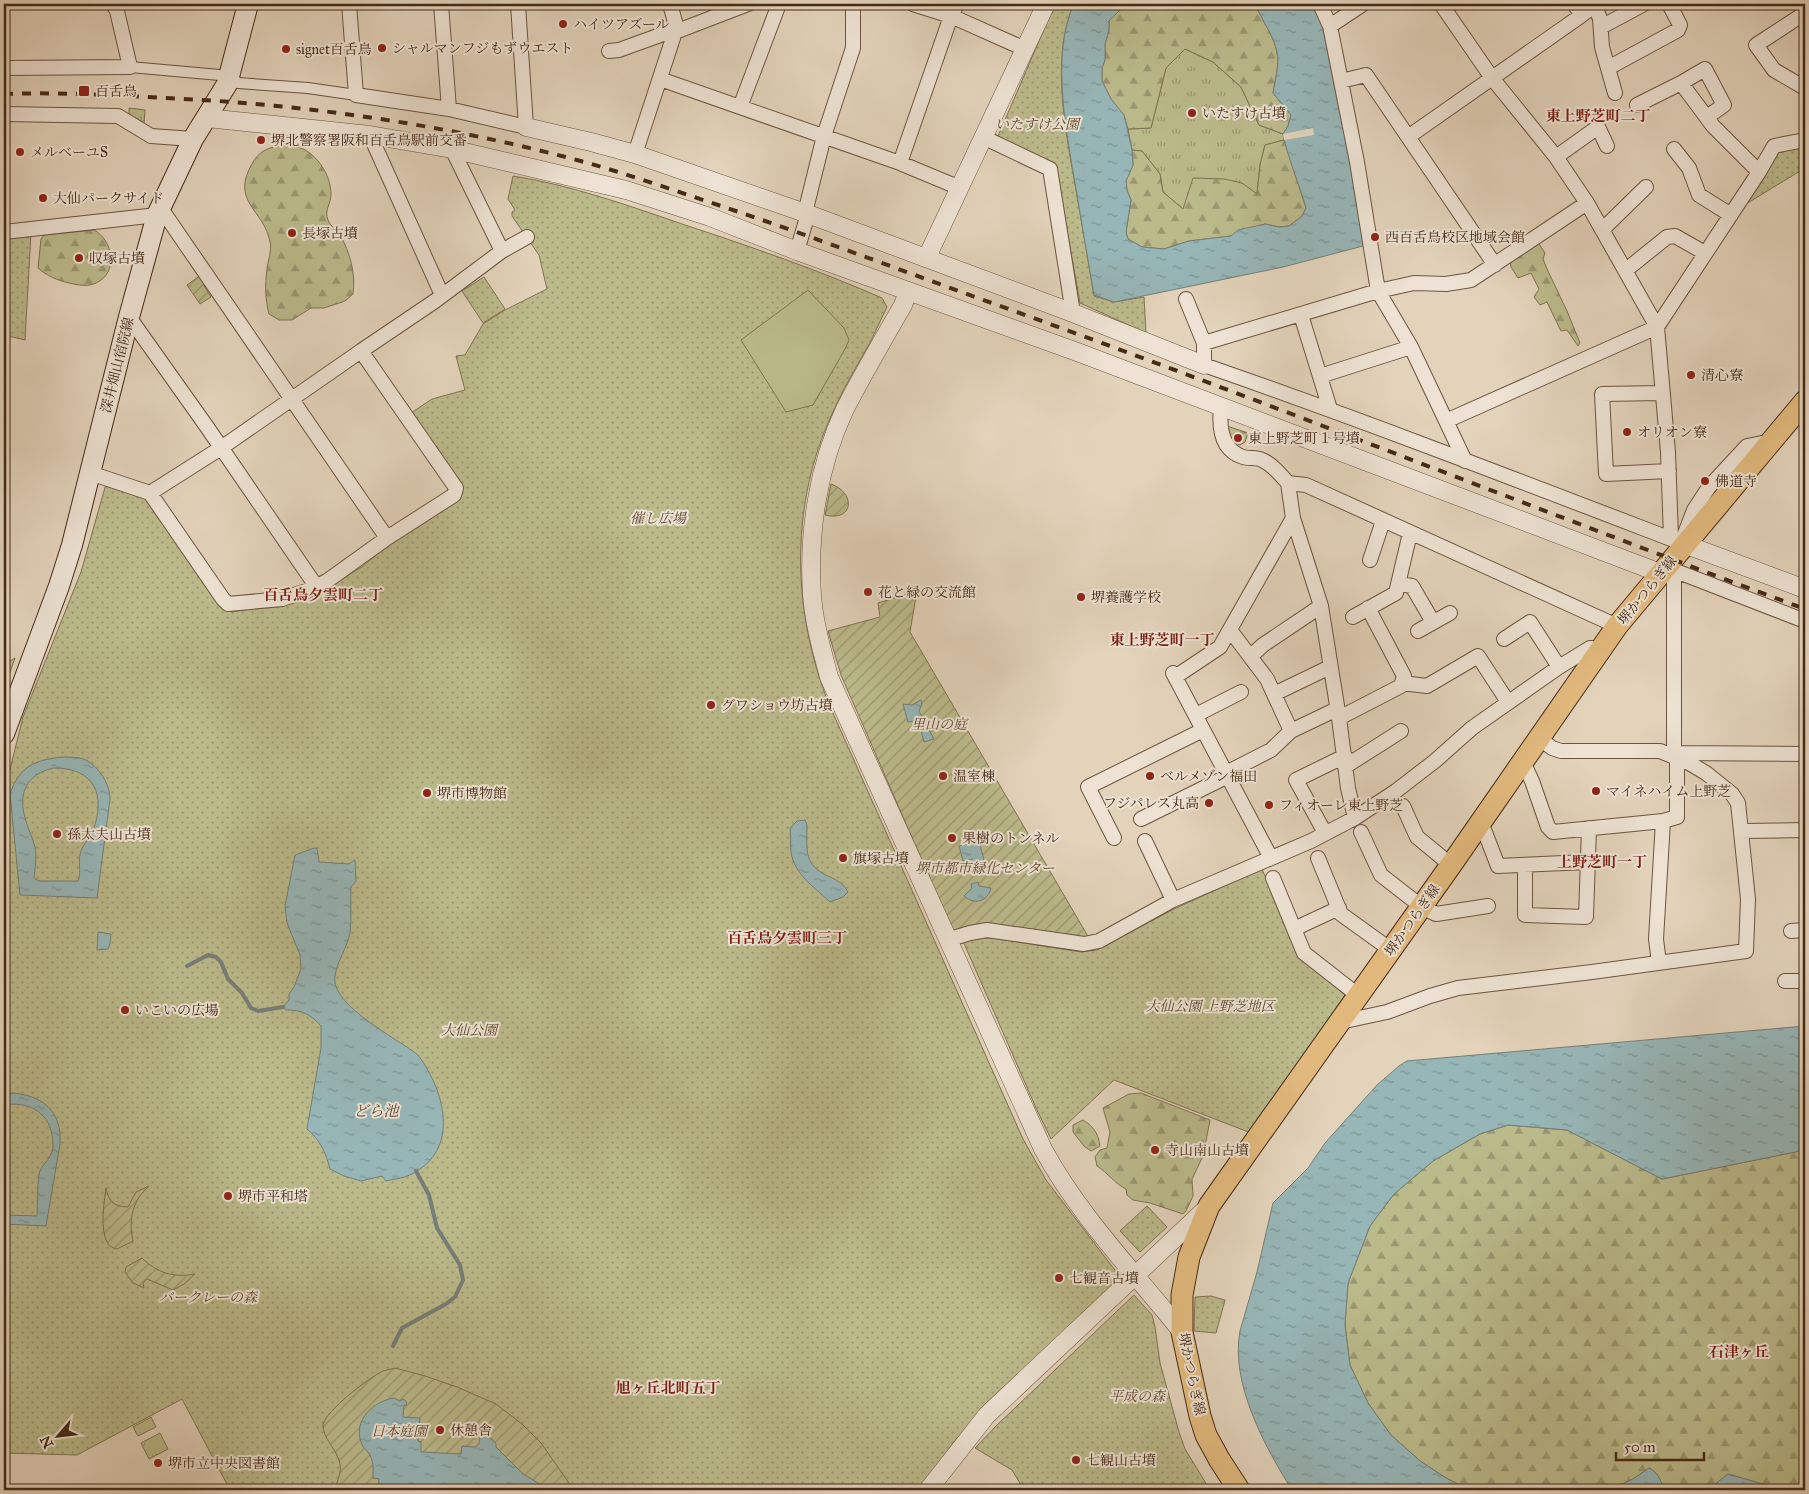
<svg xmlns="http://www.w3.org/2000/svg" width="1809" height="1494" font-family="'IM FELL Great Primer','Noto Serif JP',serif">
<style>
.grass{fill:url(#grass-tufts);stroke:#807250}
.forest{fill:url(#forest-firs);stroke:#807250}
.park{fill:url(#park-dots);stroke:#807250}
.garden{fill:url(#garden-furrows);stroke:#807250}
.pitch{fill:#bbba8b;stroke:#807250}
.water{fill:url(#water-ripples);stroke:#767e77;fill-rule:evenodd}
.pier{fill:#e3d3bb}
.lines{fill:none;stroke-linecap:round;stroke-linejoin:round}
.stream{stroke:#767e77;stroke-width:4}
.pedestrian-casing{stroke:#6c543f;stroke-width:12}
.minor-casing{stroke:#6c543f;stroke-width:16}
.tertiary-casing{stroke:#6c543f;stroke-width:19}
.secondary-casing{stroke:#452a16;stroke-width:22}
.primary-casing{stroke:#452a16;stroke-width:23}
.pedestrian{stroke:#ede2d3;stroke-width:10}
.minor{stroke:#ede2d3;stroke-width:14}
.tertiary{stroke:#ede2d3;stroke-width:18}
.secondary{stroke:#ede2d3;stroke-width:20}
.primary{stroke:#e2ba7e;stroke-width:21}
.rail{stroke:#452a16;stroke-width:4;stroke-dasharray:9 9;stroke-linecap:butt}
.poi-dot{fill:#8f2418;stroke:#ede2d3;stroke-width:2}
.labels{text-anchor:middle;stroke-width:4;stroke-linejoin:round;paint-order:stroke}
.poi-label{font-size:14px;fill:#452a16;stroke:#ede2d3;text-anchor:start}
.park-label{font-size:14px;font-style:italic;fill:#5d472d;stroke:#ede2d3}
.street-label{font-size:14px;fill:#452a16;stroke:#ede2d3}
.neighbourhood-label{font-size:15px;font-weight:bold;fill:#7a1f14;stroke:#ede2d3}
.water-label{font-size:15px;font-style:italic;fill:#554636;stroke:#ede2d3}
</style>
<defs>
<pattern id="grass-tufts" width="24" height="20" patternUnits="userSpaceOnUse" patternTransform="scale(1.25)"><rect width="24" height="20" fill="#bbba8b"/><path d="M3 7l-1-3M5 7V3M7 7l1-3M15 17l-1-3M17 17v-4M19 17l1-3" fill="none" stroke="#9a9771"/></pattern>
<pattern id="forest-firs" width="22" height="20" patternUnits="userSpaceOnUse" patternTransform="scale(1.25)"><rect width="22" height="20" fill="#bbba8b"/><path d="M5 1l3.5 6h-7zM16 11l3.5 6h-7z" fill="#9a9771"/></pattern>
<pattern id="park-dots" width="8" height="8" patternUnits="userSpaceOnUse" patternTransform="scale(1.25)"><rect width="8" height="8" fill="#bbba8b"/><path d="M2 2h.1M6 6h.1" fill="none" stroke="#9a9771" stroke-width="1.8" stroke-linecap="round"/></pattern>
<pattern id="garden-furrows" width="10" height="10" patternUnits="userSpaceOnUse" patternTransform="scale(1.25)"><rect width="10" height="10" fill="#bbba8b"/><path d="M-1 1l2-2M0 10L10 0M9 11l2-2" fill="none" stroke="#9a9771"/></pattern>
<pattern id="water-ripples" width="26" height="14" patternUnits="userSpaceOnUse" patternTransform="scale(1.25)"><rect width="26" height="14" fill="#97b6b7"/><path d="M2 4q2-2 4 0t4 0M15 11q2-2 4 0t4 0" fill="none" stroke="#7d9494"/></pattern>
</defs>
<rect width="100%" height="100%" fill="#e3d3bb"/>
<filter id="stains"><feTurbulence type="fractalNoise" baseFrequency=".004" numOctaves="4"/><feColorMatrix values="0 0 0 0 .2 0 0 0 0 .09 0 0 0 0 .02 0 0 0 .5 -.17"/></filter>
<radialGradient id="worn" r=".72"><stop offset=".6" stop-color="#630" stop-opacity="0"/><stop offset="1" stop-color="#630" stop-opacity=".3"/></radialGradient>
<path class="grass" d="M1185,49l28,13 28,25 18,38 24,9 1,6 -19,5 -5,20 -3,29 -74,15 -20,-17 -3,-18 -18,-23 -10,-1 -4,-21 23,-1 15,-60z
M129,108l16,2 -1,14 -15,-9z
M151,1417l5,10 -18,9 -5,-9z
M160,1433l8,16 -19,10 -8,-16z"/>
<path class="forest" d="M1126,4h126c7,6 9,12 13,20 17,29 14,38 8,69l18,22 -3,11 -5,8 -24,-9 -18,-38 -28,-25 -28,-13 -19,19 -15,60 -23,1 -4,-14 -13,-16 -9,-18v-13l3,-8v-16l4,-14v-9z
M1284,140l22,68 -4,8 -13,10 -10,1 -14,-3 -34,12 -42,5 -25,8 -22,-2 -14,-8 -2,-7 5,-32 -4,-10 -1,-10 7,-15 -1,-15 10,1 18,23 3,18 20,17 10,-31 31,1 18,4 15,11 3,-29 5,-20z
M278,146c7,0 16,0 23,2 17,7 30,28 30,46 0,10 -7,16 -3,26 2,6 9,10 12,15 10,17 16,39 13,59l-8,7 -21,7h-13l-19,12h-13l-10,-6c-4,-16 -4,-29 -2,-45 1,-9 5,-18 3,-27 -6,-33 -41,-40 -17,-80 6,-10 14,-14 25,-16z
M94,230c19,10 25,43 2,53 -9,4 -18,2 -27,0 -12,-3 -22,-7 -31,-15l3,-29 3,-4z
M1537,241l8,12 -2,6 4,10 20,42 13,32 -2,3 -11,-16 -6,1 -14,-29 -7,3 -6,-8 5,-8 -8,-16 -13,5 -7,-11 -1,-7z
M1227,426l21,7 -3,9 -5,3 -9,-4z
M15,658l-11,31v-27h4z
M1141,1093l69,27 -7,36 -11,23 1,17 -7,15 -3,3 -33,-11 -17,-3 -6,-5 -1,-6c-11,-5 -18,-16 -29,-23l-2,-9 5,-7 7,-2 3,-16 -7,-24 26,-14z
M1083,1120c11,7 15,13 17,26l-9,5 -7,-5 -11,-14v-7z
M1508,1125l59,5 95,49 143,-29v340h-22l-55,-16 -20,16h-41c-8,-7 -6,-16 -18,-22l-16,11 -15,7 -35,4h-113l-24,-12 -26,-17 -29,-26 -23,-32 -18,-38 -5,-40 3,-42 22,-57 24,-32 39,-33 47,-27z"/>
<path class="park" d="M1055,4h19c-24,53 -8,130 2,186 6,35 12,70 18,106l20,6 30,-5 2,36 -66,-30 -24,-135 -56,-28 -2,-4z
M1805,145v23l-64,39 33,-52 7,-5z
M513,176c58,9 117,30 172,49 67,22 133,45 197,73l5,9c-8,16 -15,33 -24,48 -13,22 -25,44 -35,68 -38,89 -35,189 0,279l195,437 23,41 75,98 -128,121 -40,44 -32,47h-691l-48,-91 -105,56 -73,-2v-654l4,-22 15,-60 58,-145 25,-88 40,13 76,110 10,5 75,-13 55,-32 28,-24 72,-52 -51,-78 21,-14 33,-9 -9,-34 9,-1 18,-31 22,-14 42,-21 -8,-34 -27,-39v-4l3,-2 -7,-11z
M31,233l-6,107 -21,-5v-99z
M484,277l21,32 -22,14 -21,-32z
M1262,869l39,89 44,37 -94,138 -137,-53 -63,59 -15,-31 -73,-167 11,-3h18l89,14 16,-2 77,-41z
M1147,1206l20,21 -27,25 -20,-21z
M1134,1295l18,20 3,12 5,36 19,69 6,17 25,41h-186l-12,-20 -37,-22 22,-23z
M1211,1296l14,4 -9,33 -22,-2 1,-34z"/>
<path class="garden" d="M201,275l4,5 -1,6 7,11 -11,7 -13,-19z
M831,484c25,9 23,38 -6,31z
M917,591l-7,41 179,306 -136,-7 -112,-256 -13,-44 52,-14 -2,-14z
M149,1186c-16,14 -21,33 -16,55l-16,8c-5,-1 -8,-3 -10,-7 -7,-13 -3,-39 -1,-54 3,14 7,18 22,19l8,-15z
M142,1258c15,15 32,20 53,16l-11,10 -11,6 -26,-11 -4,4 1,5 -11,-5 -8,-11 1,-5z
M395,1368l30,8 32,11 39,17 26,20 19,19 28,40 8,7h-242c1,-8 7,-17 5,-26 -2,-13 -18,-27 -17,-39 2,-14 47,-48 60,-54 4,-1 8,-2 12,-3z"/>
<path class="pitch" d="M808,290l36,38 5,12 -4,9 -32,56 -27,7 -45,-72z"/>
<path class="water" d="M1074,4h52l-17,17v9l-4,14v16l-3,8v13l9,18 13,16 8,35 1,15 -7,16 1,9 4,10 -5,32 2,7 14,8 22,2 25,-8 42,-5 7,-6 27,-6 14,3 10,-1 13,-10 4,-8c-7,-25 -18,-49 -23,-74l5,-8 3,-11 -18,-22c6,-31 9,-40 -8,-69 -4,-8 -6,-14 -13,-20h60l10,20 8,33 31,162 2,27 -80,21 -169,35 -20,-7c-6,-35 -12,-70 -18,-106 -9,-55 -26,-133 -2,-185z
M921,700l1,4 -3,7 15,28 -10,3 -4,-15h-4l-2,-6 -6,1 -5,-18 9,1z
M62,757c7,0 17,0 24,3 13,7 24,24 24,39l-13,99 -77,-3 -10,-101c9,-27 24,-34 52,-37zM54,768c41,0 52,27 39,63 -3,8 -10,13 -12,20 -4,10 1,20 -3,30h-39l-5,-3c1,-9 3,-22 1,-31 -2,-9 -7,-17 -9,-26 -9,-27 0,-47 28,-53z
M805,820l2,5c0,26 -4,40 23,52 8,4 13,6 18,15l-5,5 -13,5c-15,-14 -36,-28 -39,-50 -1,-8 0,-16 -1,-24l7,-7z
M979,841l6,23 -11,2 -2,-7 -9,2 -4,-15z
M314,848h3l2,14 30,2 6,-4 1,21 -5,6c-1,15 1,31 -1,46 -3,15 -13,28 -15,43 -5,29 63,63 83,79 29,39 43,100 -13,122 -6,2 -13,2 -19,4l-4,-5 -21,5 -17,-5 -14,-7c-4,-16 -10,-29 -23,-40l14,-81v-22c-11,-12 -19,-16 -35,-16l-3,-3 6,-7v-6l5,-7 7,-18 -1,-14 -13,-32 -2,-17 10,-51z
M978,882l1,4 12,2c-3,14 -17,17 -27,8l8,-8 -1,-4z
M98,932l13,2 -1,10 -2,5 -11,1z
M1805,1026v124l-143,29 -95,-49 -59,-5 -28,9 -47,27 -39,33 -24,32 -22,57 -3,42 5,40 18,38 23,32 29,26 26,17 24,12h-178c-27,-43 -62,-107 -52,-159l17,-59 16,-69 35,-35 17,-25 52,-58 22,-19 8,-5z
M13,1093c31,3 49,19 47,51l-14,82 -42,-2v-9l33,1c1,-14 0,-28 2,-42 2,-8 9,-13 12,-20 3,-5 2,-13 1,-19 -4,-24 -25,-34 -48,-30v-10z
M394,1398l6,3 3,-2 3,2 1,4h-3l-1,12 17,1 -2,23 3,1v10l40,2 1,-8 13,1 4,-3 1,-8 11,2 5,6v3l26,26 27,17h-171l1,-11 -6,-1c0,-9 1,-18 -5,-26 -3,-3 -6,-6 -7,-10 -8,-22 13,-41 33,-44z
M1649,1468c12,6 10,15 18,22h-84l35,-4 15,-7z
M1728,1474l55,16h-75z"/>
<path class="pier" d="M1313,128l1,7 -30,5 -1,-6z"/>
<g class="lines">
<path class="stream" d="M187,966l21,-11 8,2 5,5 7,17 14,14 9,15 7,3 25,-4
M393,1346l9,-18 44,-24 9,-7 8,-17 -3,-15 -23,-37 -8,-33 -13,-24"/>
<g class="pedestrian-casing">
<path id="pedestrian" d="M130,67l101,9 7,7 70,5 48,7"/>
</g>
<g class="minor-casing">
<path id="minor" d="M349,4l7,91 93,14 77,18 -8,-123
M441,4l8,105
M670,4l7,25 -2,3
M913,4l38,12 74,33
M1320,4l10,22 27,136 21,129 -174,52v22c161,56 321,118 480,179v-8l10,-26 15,-23 38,-41 25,-5
M1441,4l51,74 64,79 31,46 70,124 11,125 3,86
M1805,13l-49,32 18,25 29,17 2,-1
M1582,15l13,-10 5,14 2,28 13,46
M1330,26l33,-22
M1601,27l43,-23
M609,51l10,-1 58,-21
M4,68l126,-1 -13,-56 -4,-7
M1608,68l70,-38 2,-5 -11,-21
M660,79l240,84 60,25
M1341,81l25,-6 129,190
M1681,83l24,-14 19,36 -17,12
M1637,105l44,-22 32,43 46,46
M740,107l39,-103
M4,114l114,2 33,20 42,3
M370,135l72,160
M1408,137l174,-122 -8,-11
M985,138l65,31 23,144
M452,149l50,102
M1674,149l15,19 10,27 32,20
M635,154l40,-122 73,-28
M1556,157l42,-30 9,19
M900,163l51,-147 6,-12
M160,207l227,331
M805,213l19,-77 29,-88v-44
M1602,230l44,-43
M4,232l153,-17
M797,251l11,-37
M1626,270l41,-33 8,-1 30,17
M1186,299l18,44
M1301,315l29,94
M129,317l78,110 109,159
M1320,376l91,-29
M1663,393l-61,1 4,80 63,-3
M1221,408c-2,19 0,42 22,49 6,2 14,0 19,3 10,4 19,15 26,23l5,35 28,88 18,112 9,70 7,30
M1446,421l211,-94 102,-155 15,-26 31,-6
M1465,461l-54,-114 -33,-56 36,-8 32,1 25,-4 116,-77
M90,473l60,20 73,106 5,5 54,-5 27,-9 18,-9 60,-43 67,-43 2,-7 -95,-137 74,-50 67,-50 25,-14
M1288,483l18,2 311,141
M150,493l71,-45 140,-97
M1370,560l13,-39
M1668,568l137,53
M1674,571v185
M1399,584l13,2 21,36
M1353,617l43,-24 14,-60
M1230,630l37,49 24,52
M1418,631l32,-18
M1504,639l26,-17 29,45
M1251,656l12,-11 58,-39
M1173,673l98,185
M1175,677l45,-30 73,-129
M1402,683l25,3 51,-30 30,46
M1274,694l56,-27
M1196,715l45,-23
M1339,718l62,-32 3,-10 -36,-68
M1674,753l131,1
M1523,762l9,19 16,46 5,5 110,-11
M1346,766l55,-35
M1226,773l45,-23 20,-19 46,-22
M1403,806l14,31 34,28
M1141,819l87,-43
M1481,822l17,44 90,-4
M1741,831l64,-1
M1361,832l20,43 41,32 14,7 52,-8
M1325,833l-29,-53 49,-24
M1114,838l-26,-51 115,-57
M1145,841l28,59
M1318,858l23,56 50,36
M1525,865v50l61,2 3,-89
M1273,878l31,75 55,43
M1294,929l45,-21
M1791,931l14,-1
M947,940l23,-7 17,-3 97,14 15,-3 74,-41 138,-59 44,-23 41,-27 39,-30 37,-33 87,-61 31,-19 11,1
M1659,963l-3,-24 7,-118 14,-4v-59
M1785,981h20
M1340,1022l47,-10 43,-16 28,-8 134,-16 154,-21 2,-52 -10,-96 -6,-9 -26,-21 -17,-10 -29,-12h-99l-9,-3 -13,-10"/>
</g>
<g class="tertiary-casing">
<path id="tertiary" d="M207,118l163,17 82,14 174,41 84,27 87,34 283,102 580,220
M526,127l65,15 44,12 173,60 265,99 131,52
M927,257l119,-253
M908,292l-5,13c-20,35 -40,69 -58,104 -27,57 -37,123 -33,186 2,28 10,55 17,82l214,472c37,68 91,123 139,183
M1684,544l121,45
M928,1490l59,-75 221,-208"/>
</g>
<g class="secondary-casing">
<path id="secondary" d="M4,734l55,-148 13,-41 57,-228 28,-102 36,-76 34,-55 21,-80"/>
</g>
<g class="primary-casing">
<path id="primary" d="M1239,1490l-20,-31 -13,-24 -6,-19 -18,-84v-37l7,-38 20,-51 242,-341 166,-239 188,-225"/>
</g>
<use href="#pedestrian" class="pedestrian"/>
<use href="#minor" class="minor"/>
<use href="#tertiary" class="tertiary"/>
<use href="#secondary" class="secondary"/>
<use href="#primary" class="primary"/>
<path class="rail" d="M4,94c54,-2 107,1 161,4 138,6 277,26 412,62 48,13 96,30 144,46 90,30 179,64 268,96 274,98 543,206 816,307"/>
</g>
<g class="poi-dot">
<circle cx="563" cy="24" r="5"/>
<circle cx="382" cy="48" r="5"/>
<circle cx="286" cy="49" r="5"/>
<rect x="78" y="85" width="12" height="12" rx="2.5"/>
<circle cx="1192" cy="113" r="5"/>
<circle cx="261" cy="140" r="5"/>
<circle cx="20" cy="152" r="5"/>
<circle cx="43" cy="198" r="5"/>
<circle cx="292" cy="233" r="5"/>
<circle cx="1375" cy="237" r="5"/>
<circle cx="79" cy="258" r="5"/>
<circle cx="1691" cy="375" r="5"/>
<circle cx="1627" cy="432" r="5"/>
<circle cx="1238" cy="438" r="5"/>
<circle cx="1705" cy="481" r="5"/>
<circle cx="868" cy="592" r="5"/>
<circle cx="1081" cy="597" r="5"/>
<circle cx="711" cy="705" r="5"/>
<circle cx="943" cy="776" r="5"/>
<circle cx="1150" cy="776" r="5"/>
<circle cx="1596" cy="791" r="5"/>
<circle cx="427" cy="793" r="5"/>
<circle cx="1209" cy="803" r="5"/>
<circle cx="1269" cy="805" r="5"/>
<circle cx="57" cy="834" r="5"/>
<circle cx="952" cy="838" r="5"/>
<circle cx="843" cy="858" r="5"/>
<circle cx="125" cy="1010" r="5"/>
<circle cx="1155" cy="1150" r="5"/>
<circle cx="228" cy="1196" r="5"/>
<circle cx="1059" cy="1278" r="5"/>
<circle cx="440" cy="1430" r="5"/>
<circle cx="1076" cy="1460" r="5"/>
<circle cx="158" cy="1463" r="5"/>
</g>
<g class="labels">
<g class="poi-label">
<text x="573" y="29">ハイツアズール</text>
<text x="392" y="53">シャルマンフジもずウエスト</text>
<text x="296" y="54">signet百舌鳥</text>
<text x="95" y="96">百舌鳥</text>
<text x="1202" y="118">いたすけ古墳</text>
<text x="271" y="145">堺北警察署阪和百舌鳥駅前交番</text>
<text x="30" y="157">メルベーユS</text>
<text x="53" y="203">大仙パークサイド</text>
<text x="302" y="238">長塚古墳</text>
<text x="1385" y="242">西百舌鳥校区地域会館</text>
<text x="89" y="263">収塚古墳</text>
<text x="1701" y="380">清心寮</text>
<text x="1637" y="437">オリオン寮</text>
<text x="1248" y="443">東上野芝町１号墳</text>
<text x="1715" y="486">佛道寺</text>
<text x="878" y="597">花と緑の交流館</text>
<text x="1091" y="602">堺養護学校</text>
<text x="721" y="710">グワショウ坊古墳</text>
<text x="953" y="781">温室棟</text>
<text x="1160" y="781">ベルメゾン福田</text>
<text x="1606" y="796">マイネハイム上野芝</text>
<text x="437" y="798">堺市博物館</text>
<text x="1199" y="808" text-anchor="end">フジパレス丸高</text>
<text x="1279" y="810">フィオーレ東上野芝</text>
<text x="67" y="839">孫太夫山古墳</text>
<text x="962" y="843">果樹のトンネル</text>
<text x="853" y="863">旗塚古墳</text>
<text x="135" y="1015">いこいの広場</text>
<text x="1165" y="1155">寺山南山古墳</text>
<text x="238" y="1201">堺市平和塔</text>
<text x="1069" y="1283">七観音古墳</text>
<text x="450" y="1435">休憩舎</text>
<text x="1086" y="1465">七観山古墳</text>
<text x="168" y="1468">堺市立中央図書館</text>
</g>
<g class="park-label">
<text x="1037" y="129">いたすけ公園</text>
<text x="658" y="523">催し広場</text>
<text x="939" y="729">里山の庭</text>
<text x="985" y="873">堺市都市緑化センター</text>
<text x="1210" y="1011">大仙公園 上野芝地区</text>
<text x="469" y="1035">大仙公園</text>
<text x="208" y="1302">バークレーの森</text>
<text x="1137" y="1401">平成の森</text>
<text x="399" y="1436">日本庭園</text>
</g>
<g class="street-label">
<text transform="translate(117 365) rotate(-76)" y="5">深井畑山宿院線</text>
<text transform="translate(1647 590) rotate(-51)" y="5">堺かつらぎ線</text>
<text transform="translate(1412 920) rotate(-55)" y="5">堺かつらぎ線</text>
<text transform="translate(1192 1374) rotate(78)" y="5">堺かつらぎ線</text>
</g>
<g class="neighbourhood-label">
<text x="1598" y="121">東上野芝町二丁</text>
<text x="323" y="600">百舌鳥夕雲町二丁</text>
<text x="1162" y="645">東上野芝町一丁</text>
<text x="1602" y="867">上野芝町一丁</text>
<text x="787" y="943">百舌鳥夕雲町三丁</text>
<text x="1739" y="1357">石津ヶ丘</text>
<text x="668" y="1393">旭ヶ丘北町五丁</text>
</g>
<g class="water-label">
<text x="376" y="1116">どら池</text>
</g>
</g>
<rect width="1809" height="1494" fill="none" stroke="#e3d3bb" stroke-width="20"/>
<rect x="5" y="5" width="1799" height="1484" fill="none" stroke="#452a16" stroke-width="2.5"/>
<rect x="10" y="10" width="1789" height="1474" fill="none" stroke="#452a16"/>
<g transform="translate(58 1436) rotate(242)" stroke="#ede2d3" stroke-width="4" paint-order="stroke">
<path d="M0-4L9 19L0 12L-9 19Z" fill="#452a16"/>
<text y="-8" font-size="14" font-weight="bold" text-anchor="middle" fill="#452a16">N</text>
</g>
<path d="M1616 1452v8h88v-8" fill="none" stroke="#452a16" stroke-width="2.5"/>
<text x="1624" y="1452" font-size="15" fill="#452a16" stroke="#ede2d3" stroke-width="4" paint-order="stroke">50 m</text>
<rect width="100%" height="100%" filter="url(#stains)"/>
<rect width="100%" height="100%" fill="url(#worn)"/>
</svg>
